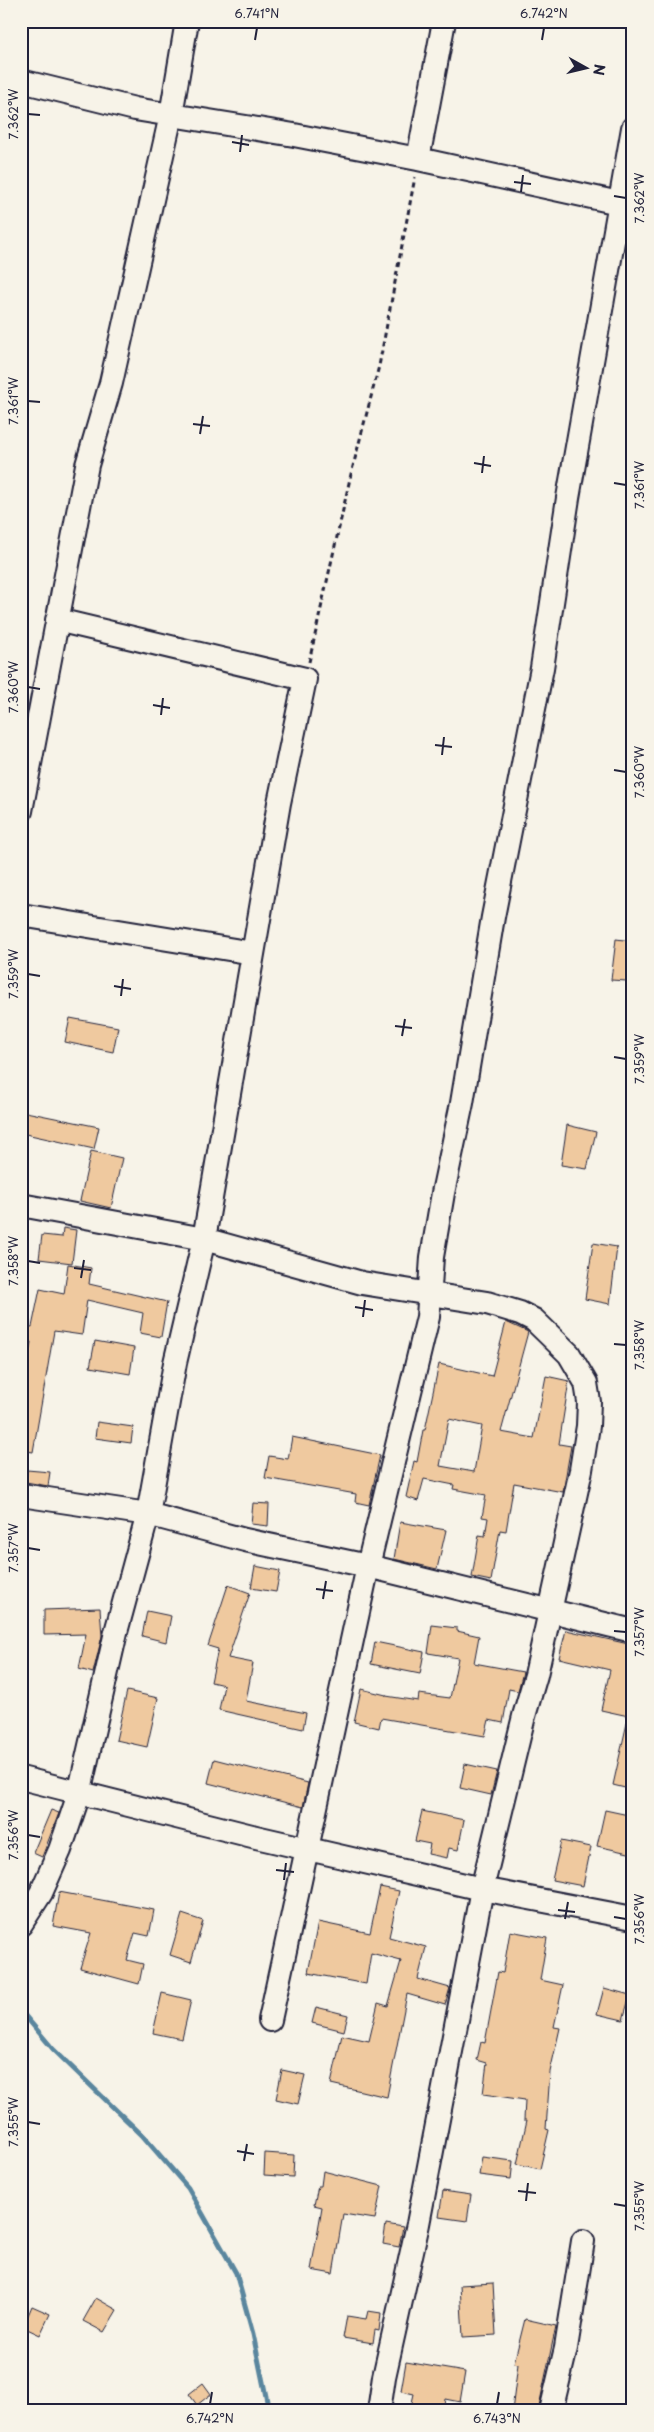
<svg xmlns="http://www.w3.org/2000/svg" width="654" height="2432" font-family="'Playpen Sans',sans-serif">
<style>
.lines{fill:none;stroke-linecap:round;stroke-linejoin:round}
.stream{stroke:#5a869e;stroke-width:5}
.building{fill:#efc99f;stroke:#22223b;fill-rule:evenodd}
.minor-casing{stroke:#22223b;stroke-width:26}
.path{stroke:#22223b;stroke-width:3;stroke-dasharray:5 4;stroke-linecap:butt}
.minor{stroke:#f7f3e8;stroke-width:22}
.ticks{fill:none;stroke:#22223b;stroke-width:2}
.neatline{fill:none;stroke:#22223b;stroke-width:2}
.ticks-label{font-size:12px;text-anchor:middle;fill:#22223b}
</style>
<rect width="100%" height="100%" fill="#f7f3e8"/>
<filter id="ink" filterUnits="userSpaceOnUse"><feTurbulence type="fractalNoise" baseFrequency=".02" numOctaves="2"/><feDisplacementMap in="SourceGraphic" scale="10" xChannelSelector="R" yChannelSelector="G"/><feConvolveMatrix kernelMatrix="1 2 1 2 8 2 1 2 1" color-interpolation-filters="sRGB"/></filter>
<g filter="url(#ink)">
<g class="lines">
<path class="stream" d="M21,2011l32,38 90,87 45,52 48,85 17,61 16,77"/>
</g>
<path class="building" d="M616,939l16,2 -5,40 -16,-1z
M70,1018l48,9 -5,25 -48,-10z
M21,1111l78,16 -5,22 -73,-16z
M567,1125l29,7 -9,37 -26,-4z
M91,1151l31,7 -11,50 -31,-7z
M63,1228l13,2 -4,33 -33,-4 3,-24 20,2z
M593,1243l24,4 -7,57 -25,-5z
M68,1264l23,4 -2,16 78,18 -6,35 -21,-4 3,-20 -56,-13 -5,35 -28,-4 -21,121 -12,-2v-29l3,-17 -3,-1v-3l10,-58 -10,-2v-15l11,2 8,-38 24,5z
M506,1322l22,10 -27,100 33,6 12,-62 23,5 -10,63 12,2 -8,46 -49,-9 -8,48 -6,-1 -9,51 -19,-4 7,-42 6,1 3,-18 -6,-1 4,-22 -33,-6 1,-4 -30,-6 -6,22 -12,-4 8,-36 3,1 6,-32h2l14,-66 53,12zM449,1419l33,7 -8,46 -34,-6z
M95,1341l39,7 -4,26 -40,-7z
M97,1422l36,5 -2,16 -36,-5z
M292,1437l88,18 -11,50 -14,-3 1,-8 -91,-16 4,-22 19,3z
M27,1470l23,2 -2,14 -22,-4z
M253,1503l16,1 -1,22 -17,-2z
M400,1522l46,8 -9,39 -43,-10z
M255,1566l25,5 -4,21 -25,-4z
M228,1585l22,8 -22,65 25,5 -7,38 60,12 -3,16 -84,-19 5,-25 -13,-3 7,-33 -10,-3z
M100,1608l2,28 -9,37 -14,-4 7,-35 -42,1v-25z
M147,1611l24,5 -5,26 -24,-6z
M432,1625l25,3v3l22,5 -5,27 49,9 -5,19 -9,-2 -6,34 -14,-3 -4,16 -104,-18 -2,10 -25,-6 7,-33 25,6v1l32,5 1,-7 31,4 8,-40 -30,-5z
M566,1630l67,15v72l-32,-7 9,-40 -51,-12z
M375,1642l49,10 -4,22 -49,-10z
M127,1691l31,7 -11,49 -31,-7z
M627,1723l6,1v66l-20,-5z
M214,1759l94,24 -5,24 -95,-24z
M465,1764l32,7 -6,24 -31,-7z
M51,1810l8,3 -17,44 -9,-4z
M605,1810l28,6v38l-36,-8z
M422,1811l42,9 -6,30 -9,-2 -2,10 -19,-4 2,-10 -15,-3z
M561,1841l30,6 -8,39 -31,-6z
M380,1887l19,4 -10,46 37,10 -8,32 32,9 -5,17 -38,-11 -20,103 -56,-13 11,-49 27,6 9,-38 10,3 13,-45 -30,-8 -5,31 -58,-11 10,-51 52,11z
M59,1892l95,18 -5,26 -14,-3 -8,27 16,4 -4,20 -59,-16 11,-35 -38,-7z
M182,1914l21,7 -12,41 -21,-7z
M510,1931l37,7 -7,42 23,5 -9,42 6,1 -10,44 -4,57 3,1 -9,39 -23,-5 10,-44h-3l1,-20 -42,-6 4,-31 -10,-3 4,-18 4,1 13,-71 5,1z
M604,1988l26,7 -7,25 -26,-6z
M162,1993l29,7 -9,39 -29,-6z
M316,2007l32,8 -4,16 -32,-8z
M282,2070l23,5 -7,29 -22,-5z
M265,2153l29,2 -1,22 -29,-2z
M482,2157l31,4 -2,18 -32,-4z
M323,2171l59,15 -7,33 -32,-5 -10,60 -22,-4 11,-63 -8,-2 4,-19h3z
M443,2191l28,4 -4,26 -28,-4z
M386,2224l17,3 -4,20 -16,-3z
M493,2283l3,52 -33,2 -3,-52z
M96,2298l21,12 -13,22 -21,-11z
M32,2306l18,8 -10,21 -17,-8z
M368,2311l13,2 -2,18 -4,-1 -2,13 -30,-5 4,-22 19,3z
M525,2319l31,7 -18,85h-26l6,-47 -4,-1z
M406,2362l59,10 -5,30 -15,-3 -2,12h-33l4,-17 -13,-3z
M203,2383l8,11 -14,11 -8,-11z"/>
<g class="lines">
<g class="minor-casing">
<path id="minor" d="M21,81l114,28 159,26 124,24 201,44
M418,159l26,-138
M21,811l66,-346 24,-82 60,-268 16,-94
M21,915l232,38
M21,1205l183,34 158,44 125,20 33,10 14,7 35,34 17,29 3,19 -1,24 -7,44 -45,205 -12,41 -42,173 -64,335 -34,153 -5,34
M21,1495l127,19 97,26 123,26 265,65
M21,1778l235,59 226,52 151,29
M21,1924l20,-31 19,-43 19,-56 37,-162 32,-118 27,-151 29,-124 75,-436 26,-124 -248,-59
M270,2020l98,-454 60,-249 4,-60 11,-64 19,-90 31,-186 49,-249 26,-170 65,-370
M551,2411l15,-63 17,-107"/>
</g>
<path class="path" d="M309,662l42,-188 28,-108 36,-189"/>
<use href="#minor" class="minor"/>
</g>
</g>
<path class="ticks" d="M255,40l2,-12M542,40l2,-12M28,114l12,1M232,142l17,3M240,152l2,-17M514,182l17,2M521,192l2,-17M614,196l12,2M28,401l12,1M193,424l17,2M200,434l3,-18M474,463l17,3M482,473l2,-17M614,483l12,2M28,687l12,2M153,705l17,3M161,715l2,-17M435,745l17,2M442,755l2,-18M614,770l12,2M28,974l12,2M114,986l17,3M121,996l2,-17M395,1026l17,2M402,1036l3,-17M614,1057l12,2M28,1261l12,2M74,1268l17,2M81,1278l3,-18M355,1307l18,3M363,1317l2,-17M614,1344l12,1M28,1548l12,2M316,1589l17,2M323,1599l3,-18M614,1631l12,1M28,1835l12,2M276,1870l18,2M284,1880l2,-17M558,1910l17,2M614,1917l12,2M565,1919l3,-17M28,2122l12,2M237,2151l17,3M244,2161l3,-17M518,2191l18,2M526,2201l2,-18M614,2204l12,2M210,2404l2,-12M497,2404l2,-12"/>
<rect width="654" height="2432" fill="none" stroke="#f7f3e8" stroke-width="55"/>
<g transform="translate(586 68) rotate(98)" stroke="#f7f3e8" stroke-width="4" paint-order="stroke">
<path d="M0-4L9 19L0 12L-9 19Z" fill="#22223b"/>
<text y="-8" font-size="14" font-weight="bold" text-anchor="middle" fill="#22223b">N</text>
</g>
<rect x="28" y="28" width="598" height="2376" class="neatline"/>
<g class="ticks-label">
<text x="257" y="18">6.741°N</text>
<text x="544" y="18">6.742°N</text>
<text transform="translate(14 114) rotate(-90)" y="4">7.362°W</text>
<text transform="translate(640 198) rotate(-90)" y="4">7.362°W</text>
<text transform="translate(14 401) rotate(-90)" y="4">7.361°W</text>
<text transform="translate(640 485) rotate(-90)" y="4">7.361°W</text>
<text transform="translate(14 687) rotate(-90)" y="4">7.360°W</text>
<text transform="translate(640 772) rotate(-90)" y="4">7.360°W</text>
<text transform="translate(14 974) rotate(-90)" y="4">7.359°W</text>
<text transform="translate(640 1059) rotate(-90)" y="4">7.359°W</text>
<text transform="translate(14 1261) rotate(-90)" y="4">7.358°W</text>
<text transform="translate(640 1345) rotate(-90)" y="4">7.358°W</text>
<text transform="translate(14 1548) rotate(-90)" y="4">7.357°W</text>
<text transform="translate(640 1632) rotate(-90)" y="4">7.357°W</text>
<text transform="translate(14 1835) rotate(-90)" y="4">7.356°W</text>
<text transform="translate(640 1919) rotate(-90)" y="4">7.356°W</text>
<text transform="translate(14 2122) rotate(-90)" y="4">7.355°W</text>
<text transform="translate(640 2206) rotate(-90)" y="4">7.355°W</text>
<text x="210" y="2423">6.742°N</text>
<text x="497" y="2423">6.743°N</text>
</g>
</svg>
